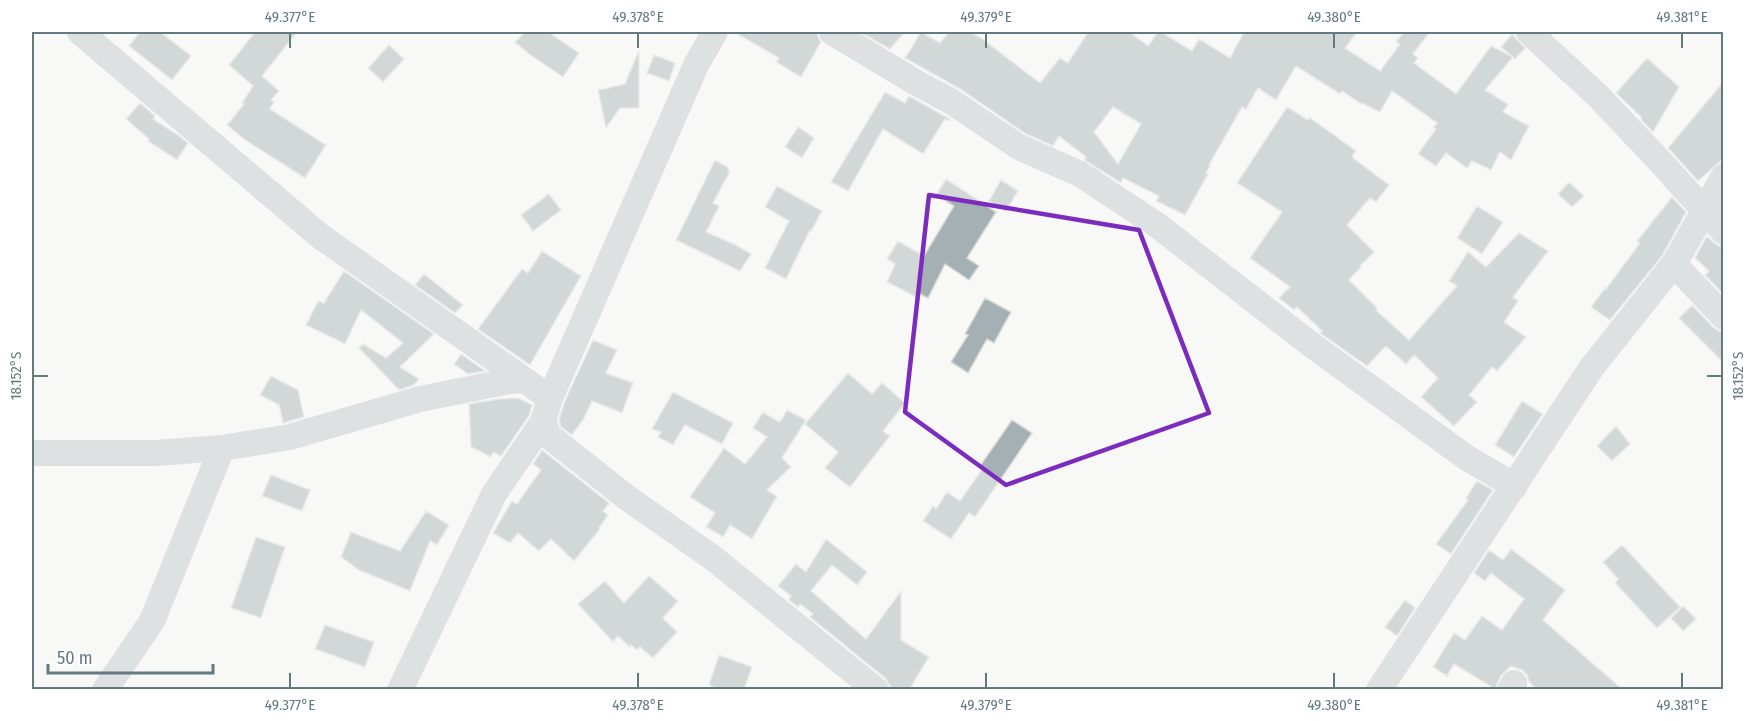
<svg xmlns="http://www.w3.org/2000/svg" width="1755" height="721" font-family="'Fira Sans Condensed',sans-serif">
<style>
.building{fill:#a4b0b3;stroke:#dadad8;stroke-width:1.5;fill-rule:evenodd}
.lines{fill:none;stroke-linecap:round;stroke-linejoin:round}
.minor{stroke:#bfc5c8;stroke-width:26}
.marked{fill:none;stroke:#7b2cbf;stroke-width:4.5;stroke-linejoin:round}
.ticks{fill:none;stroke:#647980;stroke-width:2}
.neatline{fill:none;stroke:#647980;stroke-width:2}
.ticks-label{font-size:15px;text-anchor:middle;fill:#647980}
</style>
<rect width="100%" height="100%" fill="#f8f8f6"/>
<path class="building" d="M140,32h20l31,24 -19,24 -43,-34z
M255,32h42l-35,44 17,15 -8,9 3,2 -4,7 56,36 -21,33 -60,-38 -18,-15 17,-21 -2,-1 11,-17 -24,-21z
M525,32h23l31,21 -16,24 -34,-23 -14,-12z
M734,32h83l2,7 2,3 -20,35 -25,-15 3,-4z
M860,32h45l-15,17z
M921,32l19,11 9,-11h21l11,6 59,45 20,-25 8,5 20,-31h41l19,14 10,-14h3l31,19 7,-12 31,19 14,-26h113l-12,16 35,23 20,-27 -4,-2 8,-10h26l-17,22 5,4 -4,5 42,31 35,-48 22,11 -28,33 23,14 -5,8 26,14 -18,34 -11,-8 -9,18 -19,-9 -5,7 -21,-15 -10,13 -18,-12 18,-25 -3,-1 4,-5 -45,-32 -12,21 -18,-9 -1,1 -19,-13 -2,3 -44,-28 -20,34 -18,-12 -12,21 -4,-2 -33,58 1,1 -4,7 2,1 -23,41 -29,-14 3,-5 -36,-18 -2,5 -37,-23 2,-3 -27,-21 -6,10 -27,-12 -66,-45 -55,-31zM1113,107l28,17 -23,40 -24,-32z
M1512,34l13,14 -10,11 -14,-12z
M389,45l15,14 -21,23 -15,-14z
M639,50v58h-19l-14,20 -8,-38 27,-6z
M654,55l21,8 -6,18 -22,-8z
M1647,58l32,29 -26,45 -12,-12 1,-2 -26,-25z
M1724,81v77l-26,23 -30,-33z
M885,92l20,11 4,-7 41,23 -1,2 -4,-2 -22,35 -40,-25 -35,62 -17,-9z
M140,103l15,13 -2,3 25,16 10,8 -11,17 -29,-19 1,-2 -23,-20z
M1287,107l21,13 2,-2 46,33 -4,6 37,28 -13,17 -6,-4 -23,27 27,27 -14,14 1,1 -12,13 28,28 -1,2 33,30 48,-54 -8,-5 19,-29 18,15 33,-34 29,18 -35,46 5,4 -14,21 22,15 -29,34 -5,-4 -23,28 8,7 -23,24 -33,-29 17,-19 -24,-23 -8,9 -20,-18 -19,20 -47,-33 2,-2 -25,-24 -3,3 -15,-12 11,-11 -40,-29 32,-46 -45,-29z
M798,127l16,11 -12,20 -17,-11z
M715,160l14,8 -1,2 2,1 -17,32 6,3 -13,26 30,13 15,9 -11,17 -64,-31z
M946,179l50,33 -29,46 12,8 -10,14 -24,-16 -17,34 -10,-5 -2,4 -29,-15 8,-18 -8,-5 11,-18 26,15 30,-50 -18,-11z
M1001,180l17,11 -12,20 -17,-10z
M1569,182l15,14 -12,11 -14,-13z
M777,186l45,25 -11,20 -1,-1 -24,49 -21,-11 24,-47 -24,-14z
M549,194l12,16 -28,21 -12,-16z
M1672,197l14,15 -24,44 -52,64 -19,-13 14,-19 1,1 34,-46 -3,-2z
M1477,206l26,16 -21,32 -25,-16z
M1707,236l6,6 6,4 5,1v48l-19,-20 4,-4 -14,-13z
M542,251l39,25 -51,89 -52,-36 44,-60 6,4z
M344,271l90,63 -34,33 19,12 -5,6 -15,5 -40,-42 4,-4 23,14 17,-15 -42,-33 -16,34 -39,-19 12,-24 6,2z
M424,274l39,31 -8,8 -40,-28z
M985,298l26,14 -17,31 -7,-4 -19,34 -17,-11 17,-27 -3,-1z
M1692,305l21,22 6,4 5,1v31l-45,-45z
M593,340l24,10 -11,23 27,10 -11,30 -30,-12 -9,19 -11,15 -11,-8 -2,-6 5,-18z
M461,354l24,17 -17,3 -14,-10z
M848,373l24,21 10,-11 23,20 -22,28 7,5 -40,51 -25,-19 13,-16 -33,-28z
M271,376l27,14 6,27 -21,6 -4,-18 -19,-10z
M673,392l60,31 -11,21 -37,-19 -12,20 -15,-8 3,-5 -9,-3z
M518,398l14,7 -3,11 -28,40 -8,-4 -2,5 -20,-10 -2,-43 30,-5z
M1522,401l21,13 -29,43 -19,-12z
M787,410l19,10 -24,38 9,9 -24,23 10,6 -25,43 -22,-14 -7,12 -17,-10 9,-14 -25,-16 34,-49 21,16 22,-27 -14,-9 10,-16 16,10v-2l2,1z
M1012,420l20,13 -57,84 -6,-4 -18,26 -28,-18 10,-15 3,3 11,-17 13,9 23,-33 -3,-2z
M1616,426l14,18 -18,17 -15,-15z
M542,450l67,53 -6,8 5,4 -9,13 1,1 -26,32 -23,-22 -12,12 -21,-18 -8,10 -17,-10 19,-32 5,3 24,-34 -8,-6z
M271,475l39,15 -8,21 -40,-15z
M1477,481l16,9 -42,64 -15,-10 32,-44 -2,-2z
M426,511l23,14 -12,20 -7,-4 -20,50 -51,-21 -18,-13 10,-25 49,19z
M256,537l29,10 -24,71 -30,-10z
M826,539l41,33 -10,13 -25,-20 -21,26 55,48 35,-48v49l28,17 -20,33h-13l-6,-4 -5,-8 -75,-61 3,-3 -13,-10 -2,3 -9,-7 2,-4 -13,-10 18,-22 10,8z
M1622,545l58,62 -23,21 -42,-45 3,-4 -15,-17z
M1511,549l54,41 -22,30 80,70h-86l-8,-8 -2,-7 -5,-5 -11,-4 -10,10 -6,13 -41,-25 -7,12 -14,-9 21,-34 11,7 17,-24 20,14 22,-31 -33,-26 -6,8 -11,-8 15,-23 14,10z
M649,576l29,25 -15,17 14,14 -24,26 -13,-11 -3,3 -6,-5 -1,2 -12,-11 -5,6 -35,-38 27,-23 19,22z
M1405,600l10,8 -18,28 -12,-9z
M1683,606l13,13 -13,12 -12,-13z
M325,625l49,17 -9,25 -50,-18z
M719,655l33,12 -8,23h-24l-11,-5z"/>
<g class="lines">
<path class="minor" d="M80,32l240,204 230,162
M832,32l83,50 37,20 67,45 61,27 77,51 152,118 158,115 48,28
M1529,32l68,63 58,61 69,76
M1674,264l50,53
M543,422l6,14 77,61 87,61 163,132
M32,453h124l66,-5 68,-11 130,-38 90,-18 13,-1
M105,690l47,-69 70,-173
M400,690l94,-196 49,-72 7,-24 147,-335 18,-31
M1379,690l213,-323 82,-103 50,-88
M1510,690l4,-7"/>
</g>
<path d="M0 0H1755V721H0ZM929,195l210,35 70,183 -203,72 -101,-73z" fill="#f8f8f6" fill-opacity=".55" fill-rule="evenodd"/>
<path class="marked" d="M929,195l210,35 70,183 -203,72 -101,-73z"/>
<path class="ticks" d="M290,33v15M638,33v15M986,33v15M1334,33v15M1682,33v15M33,376h15M1707,376h15M290,673v15M638,673v15M986,673v15M1334,673v15M1682,673v15"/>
<rect width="1755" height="721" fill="none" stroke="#ffffff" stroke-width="66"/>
<path d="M48 664v9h165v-9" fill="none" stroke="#647980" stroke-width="3"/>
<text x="57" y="664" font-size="18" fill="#647980" stroke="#ffffff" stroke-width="4.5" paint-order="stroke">50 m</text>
<rect x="33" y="33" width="1689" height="655" class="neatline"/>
<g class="ticks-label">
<text x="290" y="22">49.377°E</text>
<text x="638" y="22">49.378°E</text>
<text x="986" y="22">49.379°E</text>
<text x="1334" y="22">49.380°E</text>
<text x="1682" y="22">49.381°E</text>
<text transform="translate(16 376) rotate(-90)" y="5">18.152°S</text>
<text transform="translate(1738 376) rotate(-90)" y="5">18.152°S</text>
<text x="290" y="710">49.377°E</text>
<text x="638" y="710">49.378°E</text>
<text x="986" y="710">49.379°E</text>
<text x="1334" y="710">49.380°E</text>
<text x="1682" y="710">49.381°E</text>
</g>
</svg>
